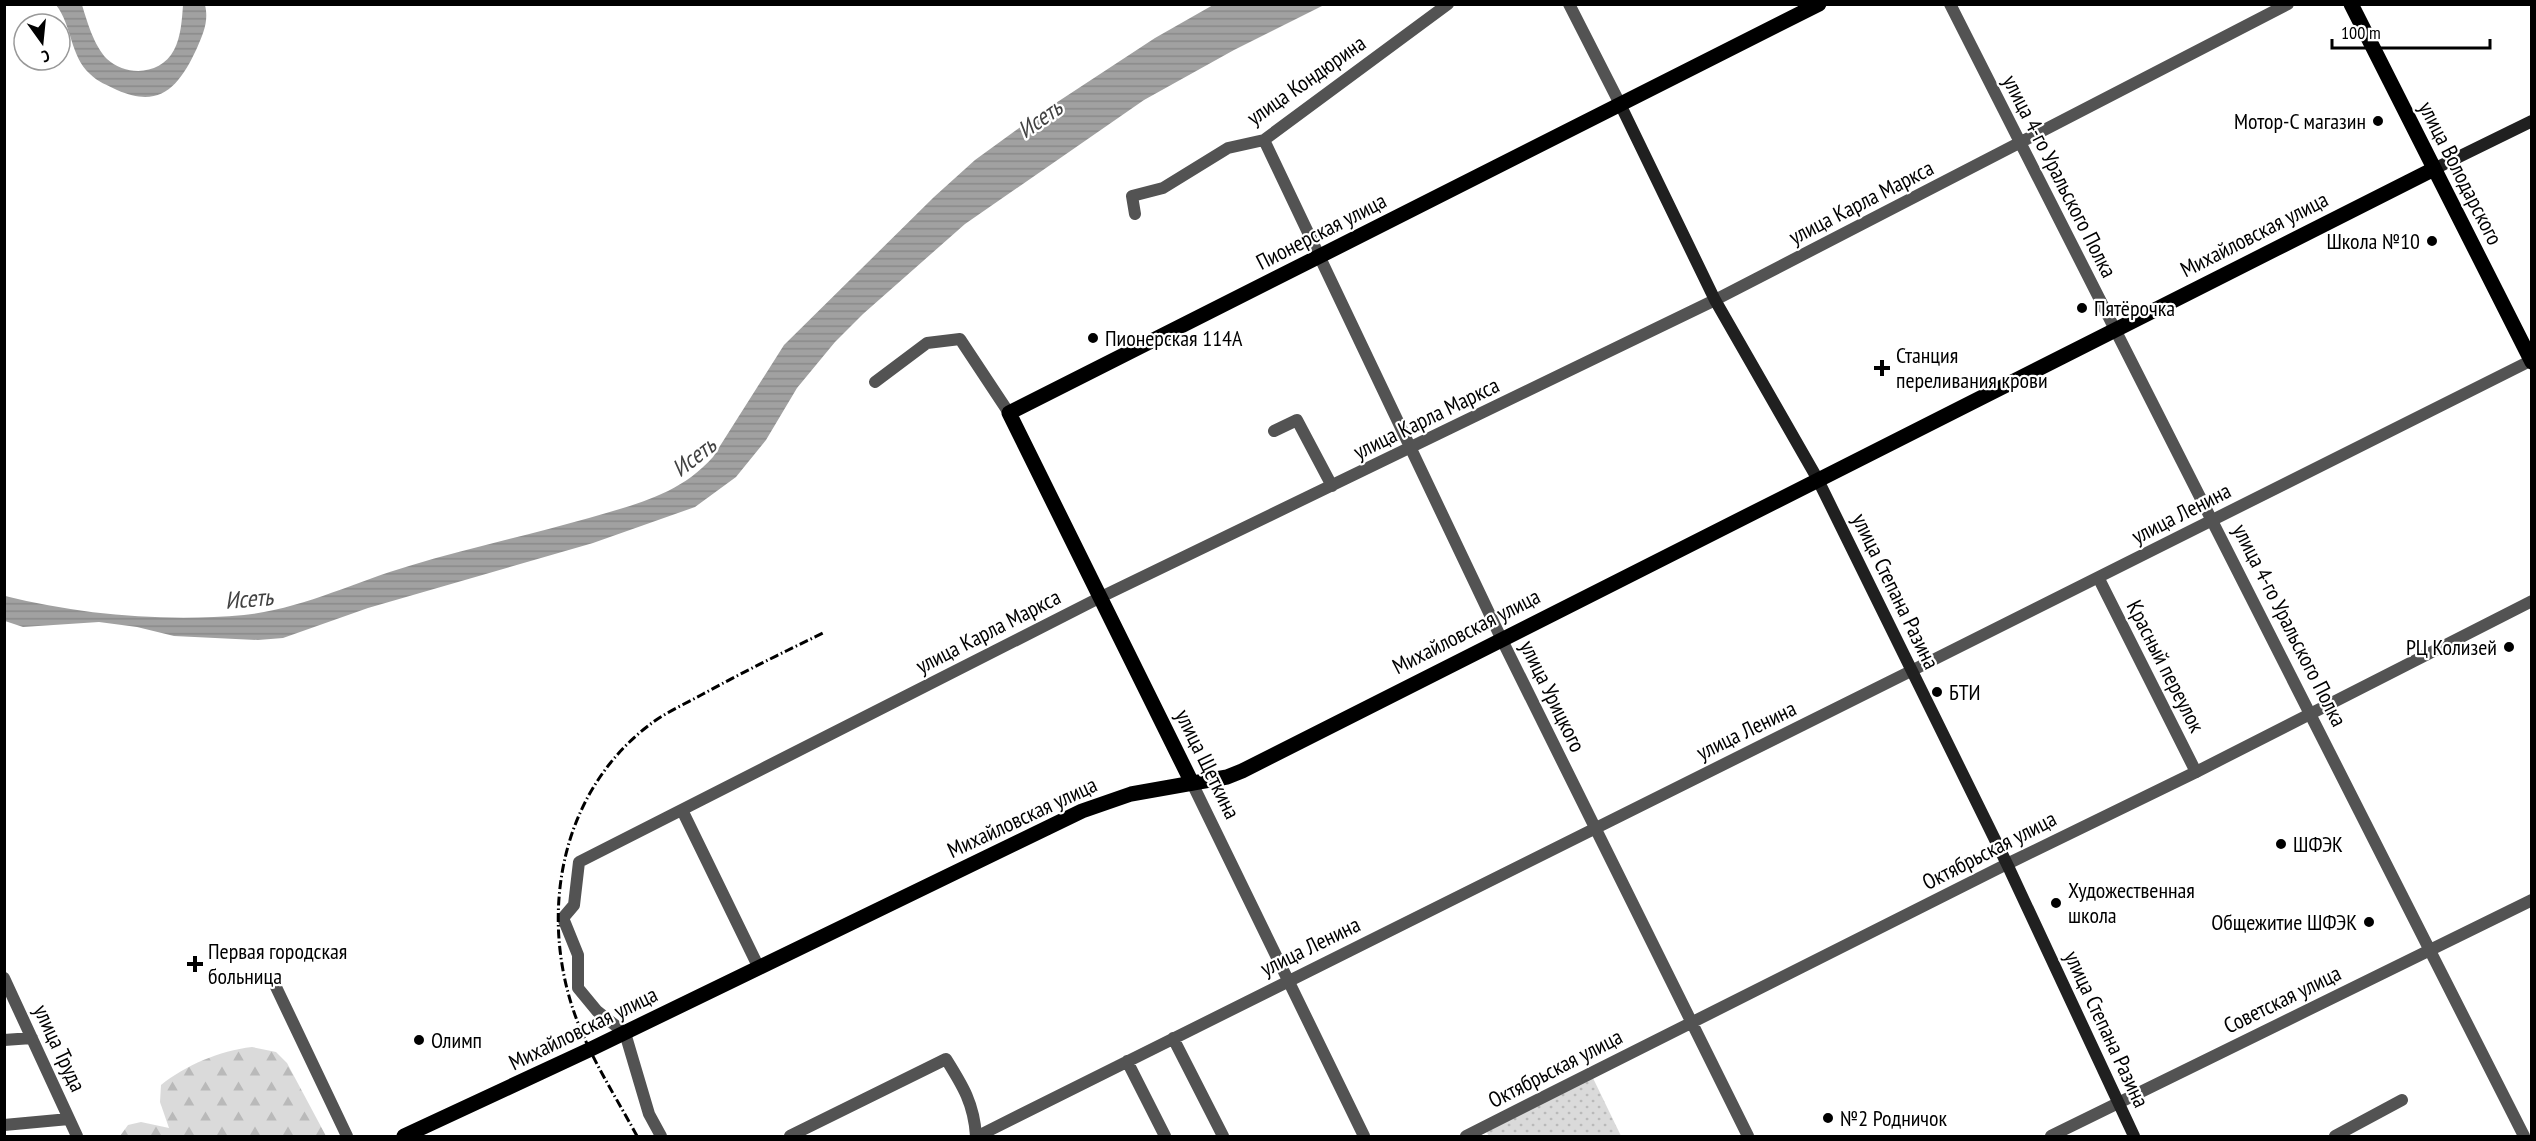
<svg xmlns="http://www.w3.org/2000/svg" width="2536" height="1141" font-family="'PT Sans Narrow',sans-serif">
<style>
.forest{fill:url(#forest-firs)}
.park{fill:url(#park-dots)}
.water{fill:url(#water-rules)}
.lines{fill:none;stroke-linecap:round;stroke-linejoin:round}
.minor{stroke:#535353;stroke-width:12}
.tertiary{stroke:#535353;stroke-width:12}
.secondary{stroke:#202020;stroke-width:12}
.primary{stroke:#000;stroke-width:15}
.rail{stroke:#000;stroke-width:3;stroke-dasharray:9 3 1.5 3;stroke-linecap:butt}
.poi-dot{fill:#000;stroke:#fff;stroke-width:2}
.labels{text-anchor:middle;stroke-width:4.5;stroke-linejoin:round;paint-order:stroke}
.street-label{font-size:22px;fill:#000;stroke:#fff}
.poi-label{font-size:22px;fill:#000;stroke:#fff;text-anchor:start}
.water-label{font-size:24px;font-style:italic;fill:#424242;stroke:#fff}
</style>
<defs>
<pattern id="forest-firs" width="22" height="20" patternUnits="userSpaceOnUse" patternTransform="scale(1.5)"><rect width="22" height="20" fill="#dadada"/><path d="M5 1l3.5 6h-7zM16 11l3.5 6h-7z" fill="#b9b9b9"/></pattern>
<pattern id="park-dots" width="8" height="8" patternUnits="userSpaceOnUse" patternTransform="scale(1.5)"><rect width="8" height="8" fill="#dadada"/><path d="M2 2h.1M6 6h.1" fill="none" stroke="#b9b9b9" stroke-width="1.8" stroke-linecap="round"/></pattern>
<pattern id="water-rules" width="6" height="5" patternUnits="userSpaceOnUse" patternTransform="scale(1.5)"><rect width="6" height="5" fill="#a1a1a1"/><path d="M0 2.5h6" fill="none" stroke="#898989"/></pattern>
</defs>
<rect width="100%" height="100%" fill="#fff"/>
<path class="forest" d="M252,1047l24,5 11,11 39,73h-206l8,-11 13,-3 28,6 -9,-26 1,-17c25,-20 58,-34 91,-38z"/>
<path class="park" d="M1591,1074l30,62h-132l-5,-8z"/>
<path class="water" d="M56,5h26c5,16 12,41 25,54 20,18 54,16 67,-9 7,-13 8,-31 9,-45h22c4,16 -2,29 -8,43 -18,39 -37,61 -80,42 -10,-5 -19,-8 -27,-16 -20,-18 -18,-49 -34,-69z
M1213,5h111l-90,45 -90,50 -179,124 -102,90 -28,28 -38,46 -31,52 -30,37 -41,30 -102,36 -225,65 -85,30 -25,2 -84,-4 -37,-9 -38,-5 -76,5 -18,-6v-25c76,19 161,26 239,19 58,-6 110,-33 165,-49 60,-18 120,-31 180,-48 47,-14 90,-23 124,-61l71,-112 150,-148 41,-37 58,-42 122,-80z"/>
<g class="lines">
<path class="minor" d="M1569,4l51,100
M1950,4l574,1132
M1264,140l237,498 247,498
M1135,214l-3,-18 31,-8 65,-40 36,-8 184,-136
M875,382l52,-39 33,-4 49,74
M1274,431l23,-11 35,66
M2099,579l97,193
M1192,783l172,353
M682,810l77,158
M4,978l73,158
M276,987l71,149
M1173,1038l50,98
M4,1040l28,-2
M1127,1061l38,75
M4,1125l65,-6
M661,1136l-12,-22 -24,-81 -28,-22 -19,-23v-33l-15,-37 11,-13 5,-43 522,-265 614,-297 573,-296
M790,1136l156,-77c17,27 28,45 30,77
M978,1136l933,-465
M1466,1136l541,-272
M2051,1136l481,-236
M2335,1136l67,-36"/>
<path class="tertiary" d="M1911,671l621,-311
M2007,864l189,-92 336,-171"/>
<path class="secondary" d="M1620,104l95,196 102,178 190,386 127,272
M2434,169l98,-48"/>
<path class="primary" d="M2351,4l181,358
M1192,783l-183,-370 810,-409
M404,1136l187,-87 491,-238 49,-17 96,-17 15,-6 1192,-602"/>
<path class="rail" d="M637,1136c-21,-39 -47,-79 -62,-121 -36,-101 -15,-221 73,-289 16,-13 37,-22 55,-32 40,-22 81,-42 122,-62"/>
</g>
<g class="poi-dot">
<circle cx="2378" cy="121" r="6"/>
<circle cx="2432" cy="241" r="6"/>
<circle cx="2082" cy="308" r="6"/>
<circle cx="1093" cy="338" r="6"/>
<path d="M1879 359h6v6h6v6h-6v6h-6v-6h-6v-6h6z"/>
<circle cx="2509" cy="647" r="6"/>
<circle cx="1937" cy="692" r="6"/>
<circle cx="2281" cy="844" r="6"/>
<circle cx="2056" cy="903" r="6"/>
<circle cx="2369" cy="922" r="6"/>
<path d="M192 955h6v6h6v6h-6v6h-6v-6h-6v-6h6z"/>
<circle cx="419" cy="1040" r="6"/>
<circle cx="1828" cy="1118" r="6"/>
</g>
<g class="labels">
<g class="street-label">
<text transform="translate(1306 80) rotate(-35)" y="8">улица Кондюрина</text>
<text transform="translate(2461 173) rotate(63)" y="8">улица Володарского</text>
<text transform="translate(2060 176) rotate(63)" y="8">улица 4-го Уральского Полка</text>
<text transform="translate(1861 202) rotate(-27)" y="8">улица Карла Маркса</text>
<text transform="translate(1321 231) rotate(-27)" y="8">Пионерская улица</text>
<text transform="translate(2254 234) rotate(-27)" y="8">Михайловская улица</text>
<text transform="translate(1426 418) rotate(-26)" y="8">улица Карла Маркса</text>
<text transform="translate(2181 513) rotate(-27)" y="8">улица Ленина</text>
<text transform="translate(1896 591) rotate(64)" y="8">улица Степана Разина</text>
<text transform="translate(2290 625) rotate(63)" y="8">улица 4-го Уральского Полка</text>
<text transform="translate(988 631) rotate(-27)" y="8">улица Карла Маркса</text>
<text transform="translate(1466 631) rotate(-27)" y="8">Михайловская улица</text>
<text transform="translate(2166 666) rotate(63)" y="8">Красный переулок</text>
<text transform="translate(1553 696) rotate(64)" y="8">улица Урицкого</text>
<text transform="translate(1746 730) rotate(-26)" y="8">улица Ленина</text>
<text transform="translate(1208 764) rotate(64)" y="8">улица Щеткина</text>
<text transform="translate(1022 817) rotate(-25)" y="8">Михайловская улица</text>
<text transform="translate(1989 850) rotate(-27)" y="8">Октябрьская улица</text>
<text transform="translate(1310 946) rotate(-26)" y="8">улица Ленина</text>
<text transform="translate(2282 999) rotate(-26)" y="8">Советская улица</text>
<text transform="translate(583 1028) rotate(-26)" y="8">Михайловская улица</text>
<text transform="translate(2107 1029) rotate(65)" y="8">улица Степана Разина</text>
<text transform="translate(60 1048) rotate(65)" y="8">улица Труда</text>
<text transform="translate(1555 1068) rotate(-27)" y="8">Октябрьская улица</text>
</g>
<g class="poi-label">
<text x="2366" y="129" text-anchor="end">Мотор-С магазин</text>
<text x="2420" y="249" text-anchor="end">Школа №10</text>
<text x="2094" y="316">Пятёрочка</text>
<text x="1105" y="346">Пионерская 114А</text>
<text x="1896" y="363">Станция<tspan x="1896" dy="25">переливания крови</tspan></text>
<text x="2497" y="655" text-anchor="end">РЦ Колизей</text>
<text x="1949" y="700">БТИ</text>
<text x="2293" y="852">ШФЭК</text>
<text x="2068" y="898">Художественная<tspan x="2068" dy="25">школа</tspan></text>
<text x="2357" y="930" text-anchor="end">Общежитие ШФЭК</text>
<text x="208" y="959">Первая городская<tspan x="208" dy="25">больница</tspan></text>
<text x="431" y="1048">Олимп</text>
<text x="1840" y="1126">№2 Родничок</text>
</g>
<g class="water-label">
<text transform="translate(1040 119) rotate(-35)" y="8">Исеть</text>
<text transform="translate(694 457) rotate(-38)" y="8">Исеть</text>
<text transform="translate(249 599) rotate(-5)" y="8">Исеть</text>
</g>
</g>
<rect width="2536" height="1141" fill="none" stroke="#000000" stroke-width="12"/>
<g transform="translate(42 42) rotate(165)"><circle r="28" fill="#ffffff" stroke="#999999" stroke-width="1.5"/>
<path d="M0-4.5L10 22L0 15L-10 22Z" fill="#000000"/>
<text y="-9" font-size="16" font-weight="bold" text-anchor="middle" fill="#000000">С</text>
</g>
<path d="M2332 39v9h158v-9" fill="none" stroke="#000000" stroke-width="3"/>
<text x="2341" y="39" font-size="18" fill="#000000" stroke="#ffffff" stroke-width="4.5" paint-order="stroke">100 m</text>
</svg>
